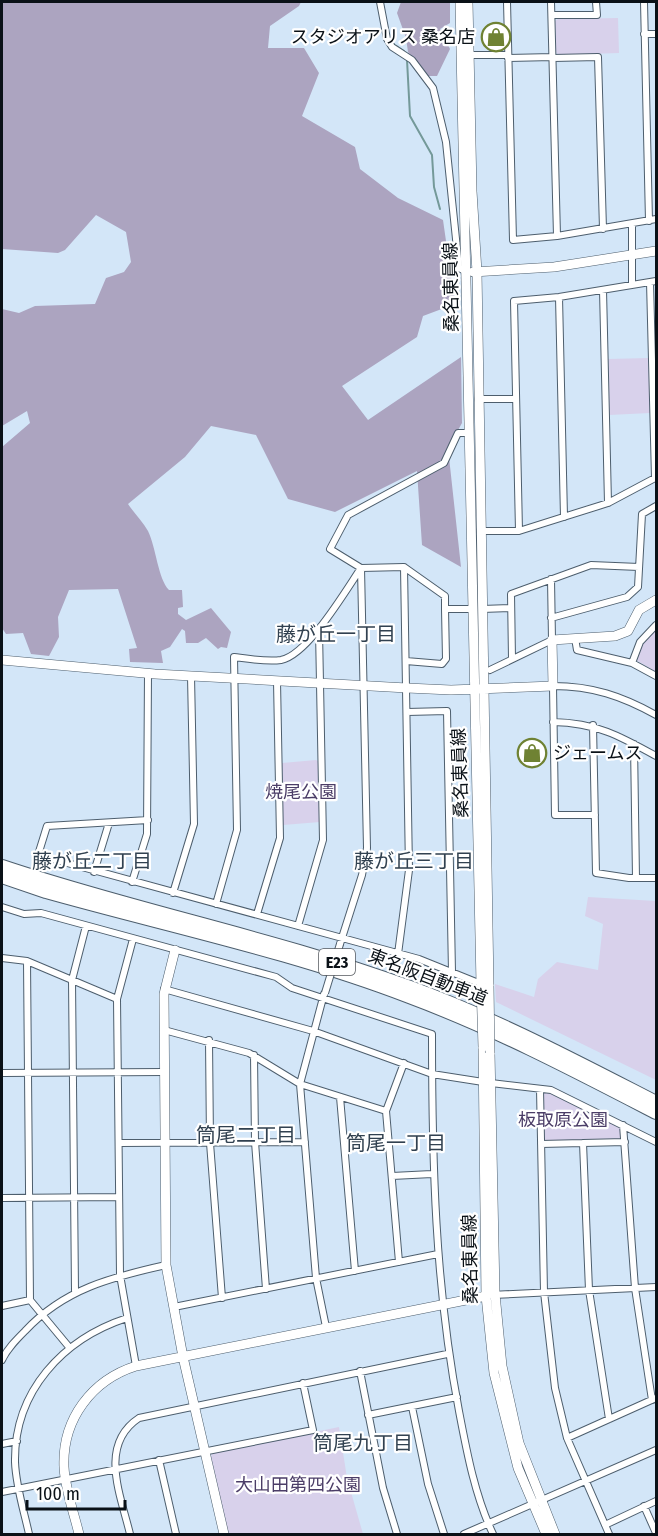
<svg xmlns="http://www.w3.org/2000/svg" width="658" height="1536" font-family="'Fira Sans Condensed','Noto Sans JP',sans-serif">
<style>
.green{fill:#d8d1eb}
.forest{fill:#aca4c0}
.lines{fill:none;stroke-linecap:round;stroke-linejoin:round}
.stream{stroke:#749999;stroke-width:2}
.street-casing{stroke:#4d5e6d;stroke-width:8}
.secondary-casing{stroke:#4d5e6d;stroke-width:10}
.highway-casing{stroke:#4d5e6d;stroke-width:14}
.street{stroke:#fff;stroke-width:6}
.secondary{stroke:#fff;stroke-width:9}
.highway{stroke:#fff;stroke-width:12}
.street-bridge-casing{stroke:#4d5e6d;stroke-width:8;stroke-linecap:butt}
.secondary-bridge-casing{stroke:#4d5e6d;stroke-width:10;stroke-linecap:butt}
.street-bridge{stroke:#fff;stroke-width:6}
.secondary-bridge{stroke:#fff;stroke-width:9}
.labels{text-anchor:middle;stroke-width:4.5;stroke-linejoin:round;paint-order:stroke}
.shield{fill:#fff;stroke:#54585d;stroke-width:1.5}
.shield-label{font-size:16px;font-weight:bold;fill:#0a1117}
.poi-label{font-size:18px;fill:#0a1117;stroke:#fff;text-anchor:end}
.street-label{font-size:18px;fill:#0a1117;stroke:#fff}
.park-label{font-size:18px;fill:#4b3d67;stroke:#fff}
.neighbourhood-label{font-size:20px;fill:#314150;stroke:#fff}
</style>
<rect width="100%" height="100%" fill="#d3e6f8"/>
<path class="green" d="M618,18l1,35 -61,2 -2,-3 -1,-31 3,-2z
M649,358l1,55 -41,2 -1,-56z
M656,628v44l-20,-12 7,-16z
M316,760l3,2 1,60 -37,3 -1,-62z
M588,897l68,4v179l-160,-78 -1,-18 39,13 4,-18 19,-17 41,8 5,-46 -18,-8z
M547,1092l73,34v13l-74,2 -2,-3 -1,-45z
M339,1427l8,51 16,56h-135l-17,-77 1,-4z"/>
<path class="forest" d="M2,2h299l-2,4 -29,20 -2,22h36l15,25 -17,43 53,31 5,22 38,29 45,22 12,84 -32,12 -6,21 -75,49 26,34 93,-63 1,66 -14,25 13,119 -39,-22 -5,-74 -82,41 -47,-13 -32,-64 -45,-9 -26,31 -57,47c6,9 15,18 20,27 8,16 10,48 21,59h13l1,17 -5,1v6l8,6 25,-12 20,24 -4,16 -6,-1 -3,2 -12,-11 -8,5h-12l-1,-12 -3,-2 -12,18 -9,4 2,12 -33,-1 -1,-13 8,-1 -19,-59 -49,1 -11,27 1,20 -10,19 -18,-2 -8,-21 -17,1 -4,-6v-181l28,-24 -3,-12 -25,15v-117l17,4 16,-7 60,-2 11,-26 18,-6 7,-10 -5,-30 -30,-17 -31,35 -7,3 -56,-4z
M401,2h49v21l-10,6 10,20 -13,27h-10l-19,-24 -2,-14 -9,-25z"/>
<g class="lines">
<path class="stream" d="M392,43l12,8
M407,60l3,56 22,39 2,32 6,22"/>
<g class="street-casing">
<path id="street" d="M380,2l7,37 5,8 20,13 21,28 13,54 13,126 8,4
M507,2l6,238 44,-4 99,-17
M551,2l6,234
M644,2l5,219
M552,15h45l-1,-13
M644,34h12
M469,55h39
M508,58l45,-1
M553,58l45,-1 5,172
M632,224v61
M603,290l5,213
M559,297l5,220
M478,399h38
M480,531h39l89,-28 47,-25 -5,-196
M519,531l-5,-230 45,-4 97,-16
M482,609l29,-1
M551,618l76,-21 11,-10 4,-73 14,-8
M575,638l2,12 55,13 24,13
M512,659l-1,-65 80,-29 48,2
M406,661l36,3 4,-5 -1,-50
M632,663l8,-21 16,-17
M490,670l62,-30 -1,-61
M407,712l40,-1 5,261
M553,722c44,1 67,14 103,34
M593,725l3,148 33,5h27
M634,744l2,134
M595,815h-40l-2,-129c39,0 69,10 103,29
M148,820l-101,6 -9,29 381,104 62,25
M94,872l15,-49
M132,882l15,-48 1,-161
M173,893l21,-69 -3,-148
M216,904l21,-74 -3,-173c15,2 32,5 47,3 27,-5 65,-70 80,-92l43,-1 41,29v13h29
M2,907l22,7 17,-1 235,64 16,11 140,46c0,127 3,252 27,377 8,42 16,85 34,123
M257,914l23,-76 -3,-157
M298,926l25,-86 -4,-209
M133,939l-16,60 3,276 16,91
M340,944l22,-69 5,-27 -6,-280 -31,-19 18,-34 96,-52 14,-30h12
M398,954l11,-84 -5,-303
M2,958l25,3 90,38
M27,961l3,339
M164,989l149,42 119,43 51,8
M324,994l-24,90 16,194 10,49
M164,1030l85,23 51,31 86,27
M209,1040l1,103 12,155
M254,1055l1,87 11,147
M2,1073l162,-1
M491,1083l60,7 105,52
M540,1089l4,203 11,96 12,50 42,96
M340,1097l15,174
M623,1125l12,163 17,112
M119,1143l186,-1
M583,1143l6,147 20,129
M541,1144l84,-2
M392,1176l40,-2
M2,1198l117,-1
M399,1262l-13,-151 18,-48
M75,1291l-3,-311 14,-54
M492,1295l164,-8
M2,1306l28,-6 39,47
M174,1307l264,-53
M2,1360c5,-11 14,-20 23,-29 39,-42 87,-54 141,-66
M360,1371l23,117 14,46
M412,1407l16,77 16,50
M368,1415l89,-18
M567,1438l89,-40
M2,1444l15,-3
M159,1460l17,74
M2,1492l311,-62 -10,-47
M644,1506l12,27
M605,1525l51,-24
M29,1534c-5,-23 -13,-47 -14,-72 -1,-71 48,-123 112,-144
M130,1534c-9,-38 -32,-89 9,-116l308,-64
M464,1534l192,-84"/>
</g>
<g class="secondary-casing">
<path id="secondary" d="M460,2l21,982
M468,2l4,189 5,81 12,714
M473,272l81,-5 102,-16
M2,660l153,14 252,14 44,2 102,-4 -1,-46 63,-4 13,-5 11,-21 17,-10
M175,950l-11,44 2,271 17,92 41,177
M483,1047l3,249 8,77 24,95 28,66
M490,1053l5,241 7,72 17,77 36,91
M79,1534c-5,-21 -14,-45 -15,-67 -2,-48 28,-87 72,-101l350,-70"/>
</g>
<g class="highway-casing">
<path id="highway" d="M2,866c134,45 274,72 408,121 85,31 166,74 246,115
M2,877l44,15c121,34 246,60 363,105 86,32 166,74 247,116"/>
</g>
<use href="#street" class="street"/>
<use href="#secondary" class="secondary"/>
<use href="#highway" class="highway"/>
<g class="street-bridge-casing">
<path id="street-bridge" d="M325,993l15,-49"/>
</g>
<g class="secondary-bridge-casing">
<path id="secondary-bridge" d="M481,984l2,63
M489,986l1,67"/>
</g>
<use href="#street-bridge" class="street-bridge"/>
<use href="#secondary-bridge" class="secondary-bridge"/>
</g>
<defs>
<g id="shop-ring" transform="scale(1.5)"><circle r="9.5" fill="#fff" stroke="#6f8233" stroke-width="1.5"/><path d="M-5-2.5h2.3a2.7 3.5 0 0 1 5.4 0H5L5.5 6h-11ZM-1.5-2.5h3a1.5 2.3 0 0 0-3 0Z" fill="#6f8233"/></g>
</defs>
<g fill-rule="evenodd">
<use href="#shop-ring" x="496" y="37"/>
<use href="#shop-ring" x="532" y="753"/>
</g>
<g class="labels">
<rect class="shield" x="319" y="949" width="36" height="26" rx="4.5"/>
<g class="shield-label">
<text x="337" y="968">E23</text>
</g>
<g class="poi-label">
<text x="475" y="43">スタジオアリス 桑名店</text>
<text x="553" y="759" text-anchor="start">ジェームス</text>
</g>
<g class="street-label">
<text transform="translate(451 287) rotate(-91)" y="6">桑名東員線</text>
<text transform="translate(460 773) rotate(-92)" y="6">桑名東員線</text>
<text transform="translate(428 977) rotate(21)" y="6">東名阪自動車道</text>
<text transform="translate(470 1259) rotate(-91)" y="6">桑名東員線</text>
</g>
<g class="park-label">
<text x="301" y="798">焼尾公園</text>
<text x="563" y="1126">板取原公園</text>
<text x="298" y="1491">大山田第四公園</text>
</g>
<g class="neighbourhood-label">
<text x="336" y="641">藤が丘一丁目</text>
<text x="92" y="868">藤が丘二丁目</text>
<text x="414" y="868">藤が丘三丁目</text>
<text x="246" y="1142">筒尾二丁目</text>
<text x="396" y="1150">筒尾一丁目</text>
<text x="363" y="1450">筒尾九丁目</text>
</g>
</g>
<rect width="658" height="1536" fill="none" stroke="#0a1117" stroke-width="6"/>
<path d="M27 1500v9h98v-9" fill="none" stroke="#0a1117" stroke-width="3"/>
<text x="36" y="1500" font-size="18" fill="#0a1117" stroke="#ffffff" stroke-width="4.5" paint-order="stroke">100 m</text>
</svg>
